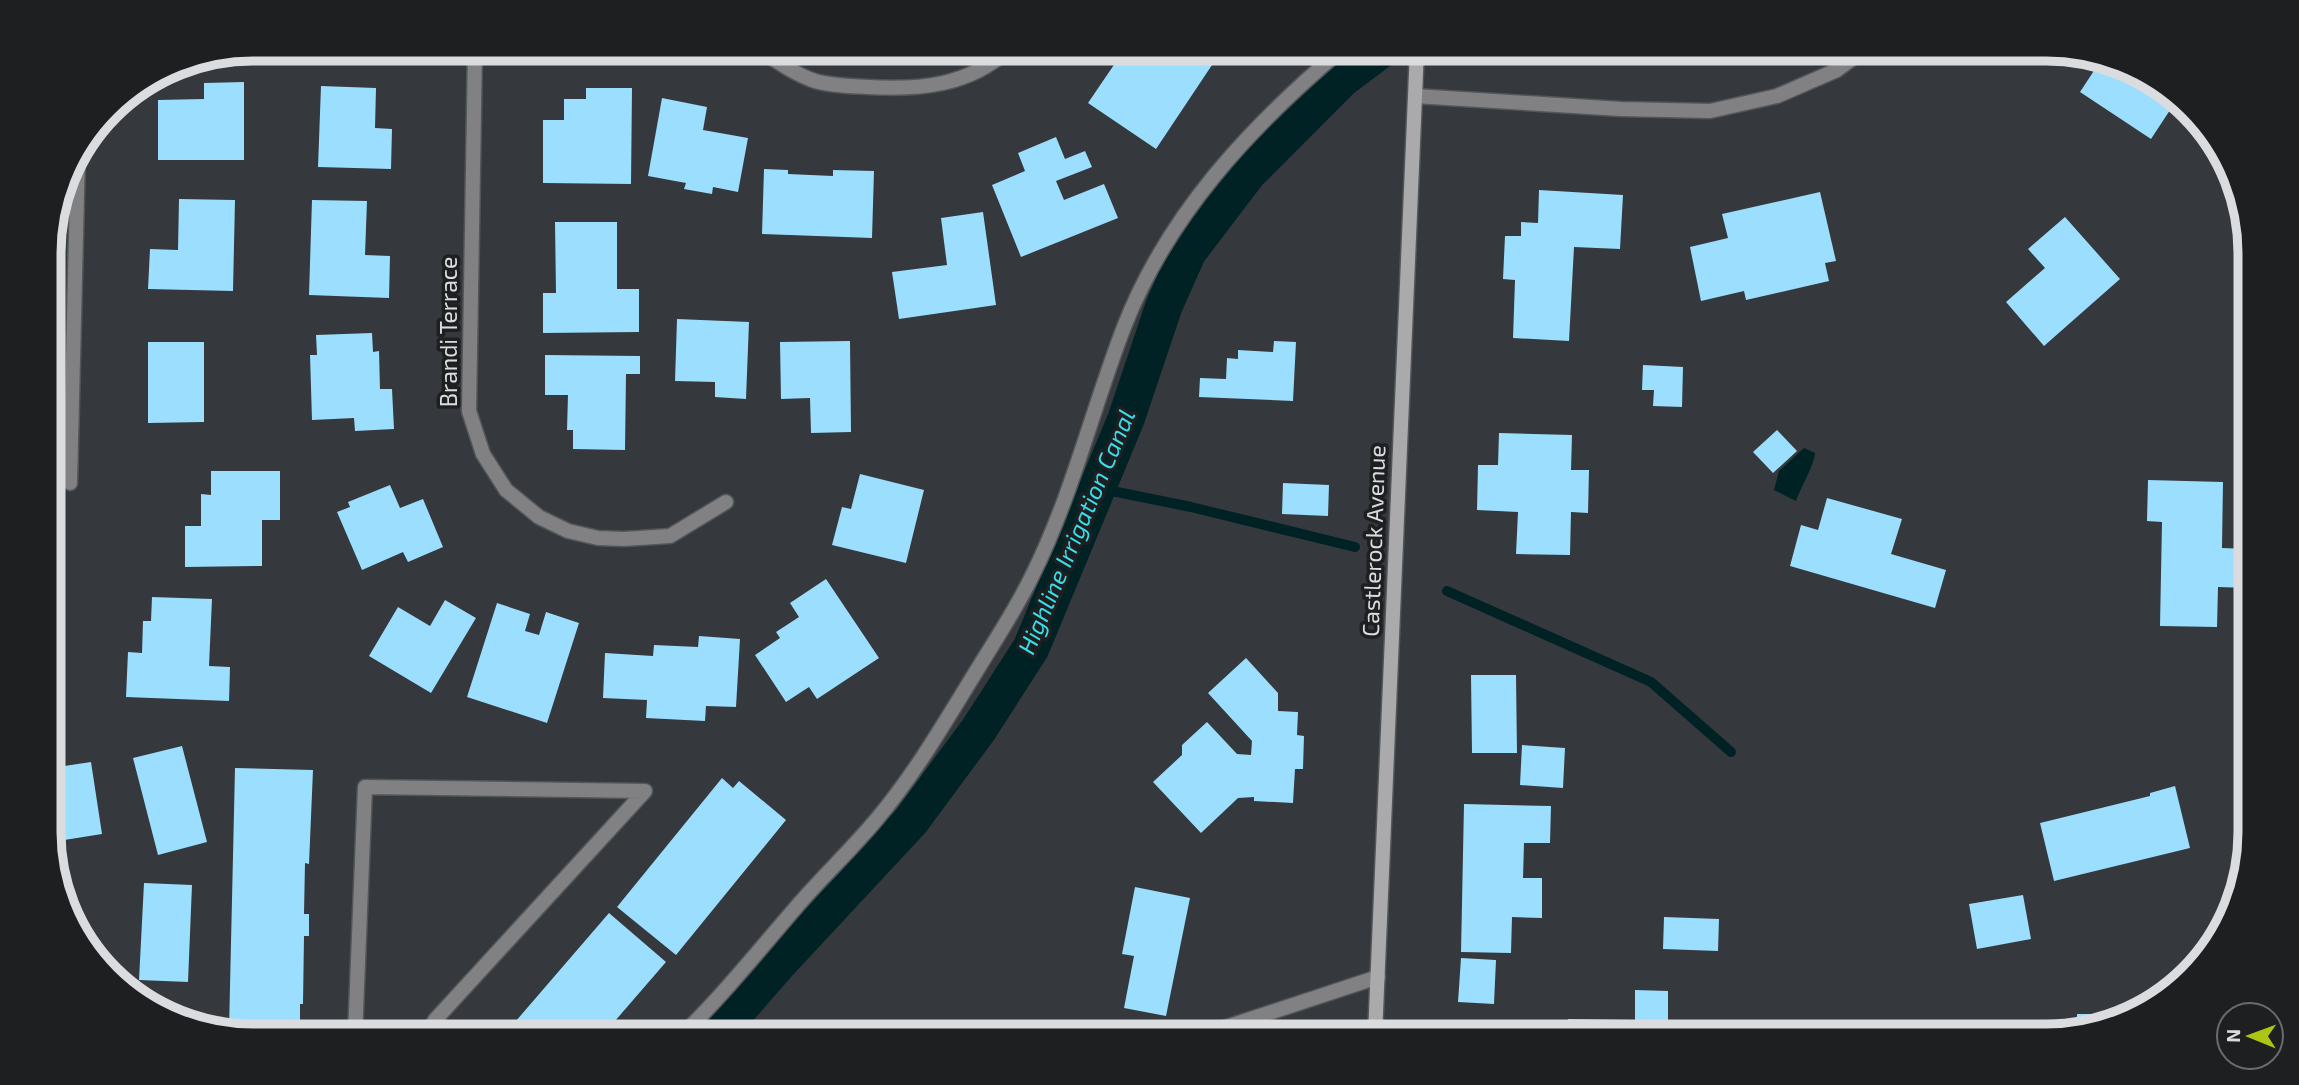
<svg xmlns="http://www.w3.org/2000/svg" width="2299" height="1085" font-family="'Exo 2',sans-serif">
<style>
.water{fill:#002225}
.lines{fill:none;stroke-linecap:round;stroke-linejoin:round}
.stream{stroke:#002225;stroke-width:10}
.canal{stroke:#002225;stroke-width:37}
.building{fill:#9cdefe}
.lane-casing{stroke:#535659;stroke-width:17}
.street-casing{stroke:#535659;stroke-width:17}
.secondary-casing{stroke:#535659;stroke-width:17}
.lane{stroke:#818183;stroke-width:14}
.street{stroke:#818183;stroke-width:14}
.secondary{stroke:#aaaaad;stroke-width:14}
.labels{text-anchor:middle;stroke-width:7;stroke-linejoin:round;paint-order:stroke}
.street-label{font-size:23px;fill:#dbdcdf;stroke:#1e1f21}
.water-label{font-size:24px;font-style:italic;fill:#38deea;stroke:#1e1f21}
.rim{fill:none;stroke:#dbdcdf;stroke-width:9}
</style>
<rect width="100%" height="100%" fill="#35383c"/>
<path class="water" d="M1804,448l11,5c0,10 -14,34 -19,48l-22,-11 5,-19z"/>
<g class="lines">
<path class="stream" d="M1097,488l94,19 164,40
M1447,591l204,91 80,70"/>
<path class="canal" d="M715,1036l62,-71 134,-144 68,-92 52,-81 95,-229 38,-113 24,-54 60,-79 94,-94 40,-30"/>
</g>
<path class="building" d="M1148,49h41l23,16 -56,84 -68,-46 34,-50 16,11z
M2101,60l23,5 50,39 -23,35 -71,-47z
M244,82v78h-86v-60l46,-1v-16z
M321,86l55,2 -1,40 17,1 -1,40 -73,-2z
M586,88h46l-1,96 -88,-1v-63h21v-21h22z
M662,98l45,9 -4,23 45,8 -10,54 -25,-5 -1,7 -28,-5 2,-6 -38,-7z
M1056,137l9,22 20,-8 7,16 -36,14 8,19 40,-16 14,34 -97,39 -29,-72 33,-14 -7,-18z
M764,169l24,1v4l45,2v-6l41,1 -2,67 -110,-4z
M1539,190l84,5 -3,54 -46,-2 -5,94 -56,-3 2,-58 -12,-1 2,-43h16v-14l17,1z
M1820,192l16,69 -11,2 4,18 -83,19 -2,-9 -43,10 -11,-54 38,-9 -6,-24z
M179,199l56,1 -2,91 -85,-2 2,-40 28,1z
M312,200l55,1 -2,54 25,1 -1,42 -80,-3z
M983,212l13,93 -97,14 -7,-47 55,-7 -6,-47z
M2065,217l55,62 -76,67 -38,-44 39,-34 -17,-19z
M555,222h62v67h22v43l-96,1v-40h13z
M677,319l72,3 -3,77 -31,-2v-15l-40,-1z
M372,333l1,19 6,-1 1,38h12l2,40 -39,2 -1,-13 -42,2 -2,-65h7l-1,-20z
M850,341l1,91 -40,1 -1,-35 -29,1 -1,-57z
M1274,341l22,1 -3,59 -94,-4 1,-19 26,1 1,-21 11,1v-9l35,2z
M148,342h56v80l-56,1z
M545,355l95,1v18h-14l-1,76 -52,-1v-19h-6l1,-35h-23z
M1643,365l40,2 -1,40 -29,-1 1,-16h-12z
M1777,430l20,21 -24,22 -20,-21z
M1499,433l73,2 -1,35h18l-1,43 -17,-1 -1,43 -54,-1 2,-42 -41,-2 1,-45h20z
M211,471h69v49h-18v46l-77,1v-41h16v-32l10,1z
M860,474l64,16 -18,73 -74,-18 10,-38 9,2z
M2148,480l75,2 -1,66 27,1v39l-31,-1 -1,40 -57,-1 2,-104 -15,-1z
M1283,483l46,2 -1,31 -46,-2z
M390,485l10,23 23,-9 20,48 -35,15 -5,-10 -41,18 -25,-58 13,-5 -2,-5z
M1827,498l75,21 -11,35 55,16 -11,38 -145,-42 11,-41 17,5z
M826,579l53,79 -62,41 -8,-12 -23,15 -31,-47 25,-17 -4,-6 23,-15 -9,-14z
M152,597l60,2 -3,67 21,1 -1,34 -103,-4 2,-45 14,1 1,-32h8z
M445,600l31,18 -45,75 -62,-37 29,-49 32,19z
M497,603l33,11 -5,17 14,4 7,-23 33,11 -32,100 -80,-26z
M699,636l41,3 -4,68 -30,-1 -1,15 -59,-3 1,-18 -44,-2 2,-45 48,3 1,-11 44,2z
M1246,658l32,35v18l20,1 -1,23 7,1 -1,33h-8l-2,34 -39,-2v-4l-16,1 -37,35 -48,-51 29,-27v-10l25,-23 30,32 14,1 1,-14 -44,-48z
M1471,675h45l1,78h-45z
M1522,745l43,3 -2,40 -43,-3z
M182,746l25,96 -49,13 -25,-97z
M91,762l11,72 -44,7 -7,-50v-23z
M235,768l78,2 -4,94 -4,-1 -1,51h5v22h-5l-1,68h-3v32h-46l-25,-5z
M722,778l11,10 6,-7 47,39 -110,135 -59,-48z
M2175,786l15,62 -136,33 -14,-58 110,-27v-3z
M1464,804l87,2 -1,37h-26l-1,35h19v40l-30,-1 -1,36 -50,-1z
M144,883l48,2 -4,97 -49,-2z
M1135,887l55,11 -24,118 -42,-8 10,-52 -12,-2z
M2023,895l8,44 -54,10 -8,-45z
M609,913l57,49 -64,74h-99z
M1664,917l55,2 -1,32 -55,-2z
M1461,958l35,2 -2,44 -36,-2z
M1635,990l33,1v45h-101l1,-17 67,1z
M157,1006h23v15l-5,-1z
M2077,1014h43v1l-43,14z"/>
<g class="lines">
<g class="lane-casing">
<path id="lane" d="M355,1036l10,-249 280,4 -210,229 -8,16
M681,1036c42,-41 79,-87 117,-131 25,-29 53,-55 78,-85 39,-46 69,-98 101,-150 19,-31 39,-61 55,-94 40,-80 60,-166 92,-249 44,-113 127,-201 218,-278
M1199,1036l179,-59"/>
</g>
<g class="street-casing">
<path id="street" d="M475,49l-6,362 14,43 23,36 33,27 29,14 30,7 26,1 46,-3 56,-34
M759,49c18,12 35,25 56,32 17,5 36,5 53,6 52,3 101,-1 141,-38
M1415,96l206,13 89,2 67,-15 60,-26 28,-21
M70,483l8,-330"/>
</g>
<g class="secondary-casing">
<path id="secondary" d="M1375,1036l42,-987"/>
</g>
<use href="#lane" class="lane"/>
<use href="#street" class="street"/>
<use href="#secondary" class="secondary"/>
</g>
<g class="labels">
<g class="street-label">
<text transform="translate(449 332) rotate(-90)" y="8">Brandi Terrace</text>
<text transform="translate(1374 541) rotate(-88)" y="8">Castlerock Avenue</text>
</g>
<g class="water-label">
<text transform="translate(1077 532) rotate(-67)" y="8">Highline Irrigation Canal</text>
</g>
</g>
<path d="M0 0H2299V1085H0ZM253 61H2046A192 192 0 0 1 2238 253V832A192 192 0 0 1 2046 1024H253A192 192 0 0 1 61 832V253A192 192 0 0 1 253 61Z" fill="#1e1f21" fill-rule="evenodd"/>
<path class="rim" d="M253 61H2046A192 192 0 0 1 2238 253V832A192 192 0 0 1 2046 1024H253A192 192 0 0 1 61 832V253A192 192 0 0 1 253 61Z"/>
<g transform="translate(2250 1036) rotate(271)"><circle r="33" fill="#1e1f21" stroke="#6a6b6d" stroke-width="2"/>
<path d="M0-5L12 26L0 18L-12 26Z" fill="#acc613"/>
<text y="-10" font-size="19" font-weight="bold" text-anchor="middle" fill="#dbdcdf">N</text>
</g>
</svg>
